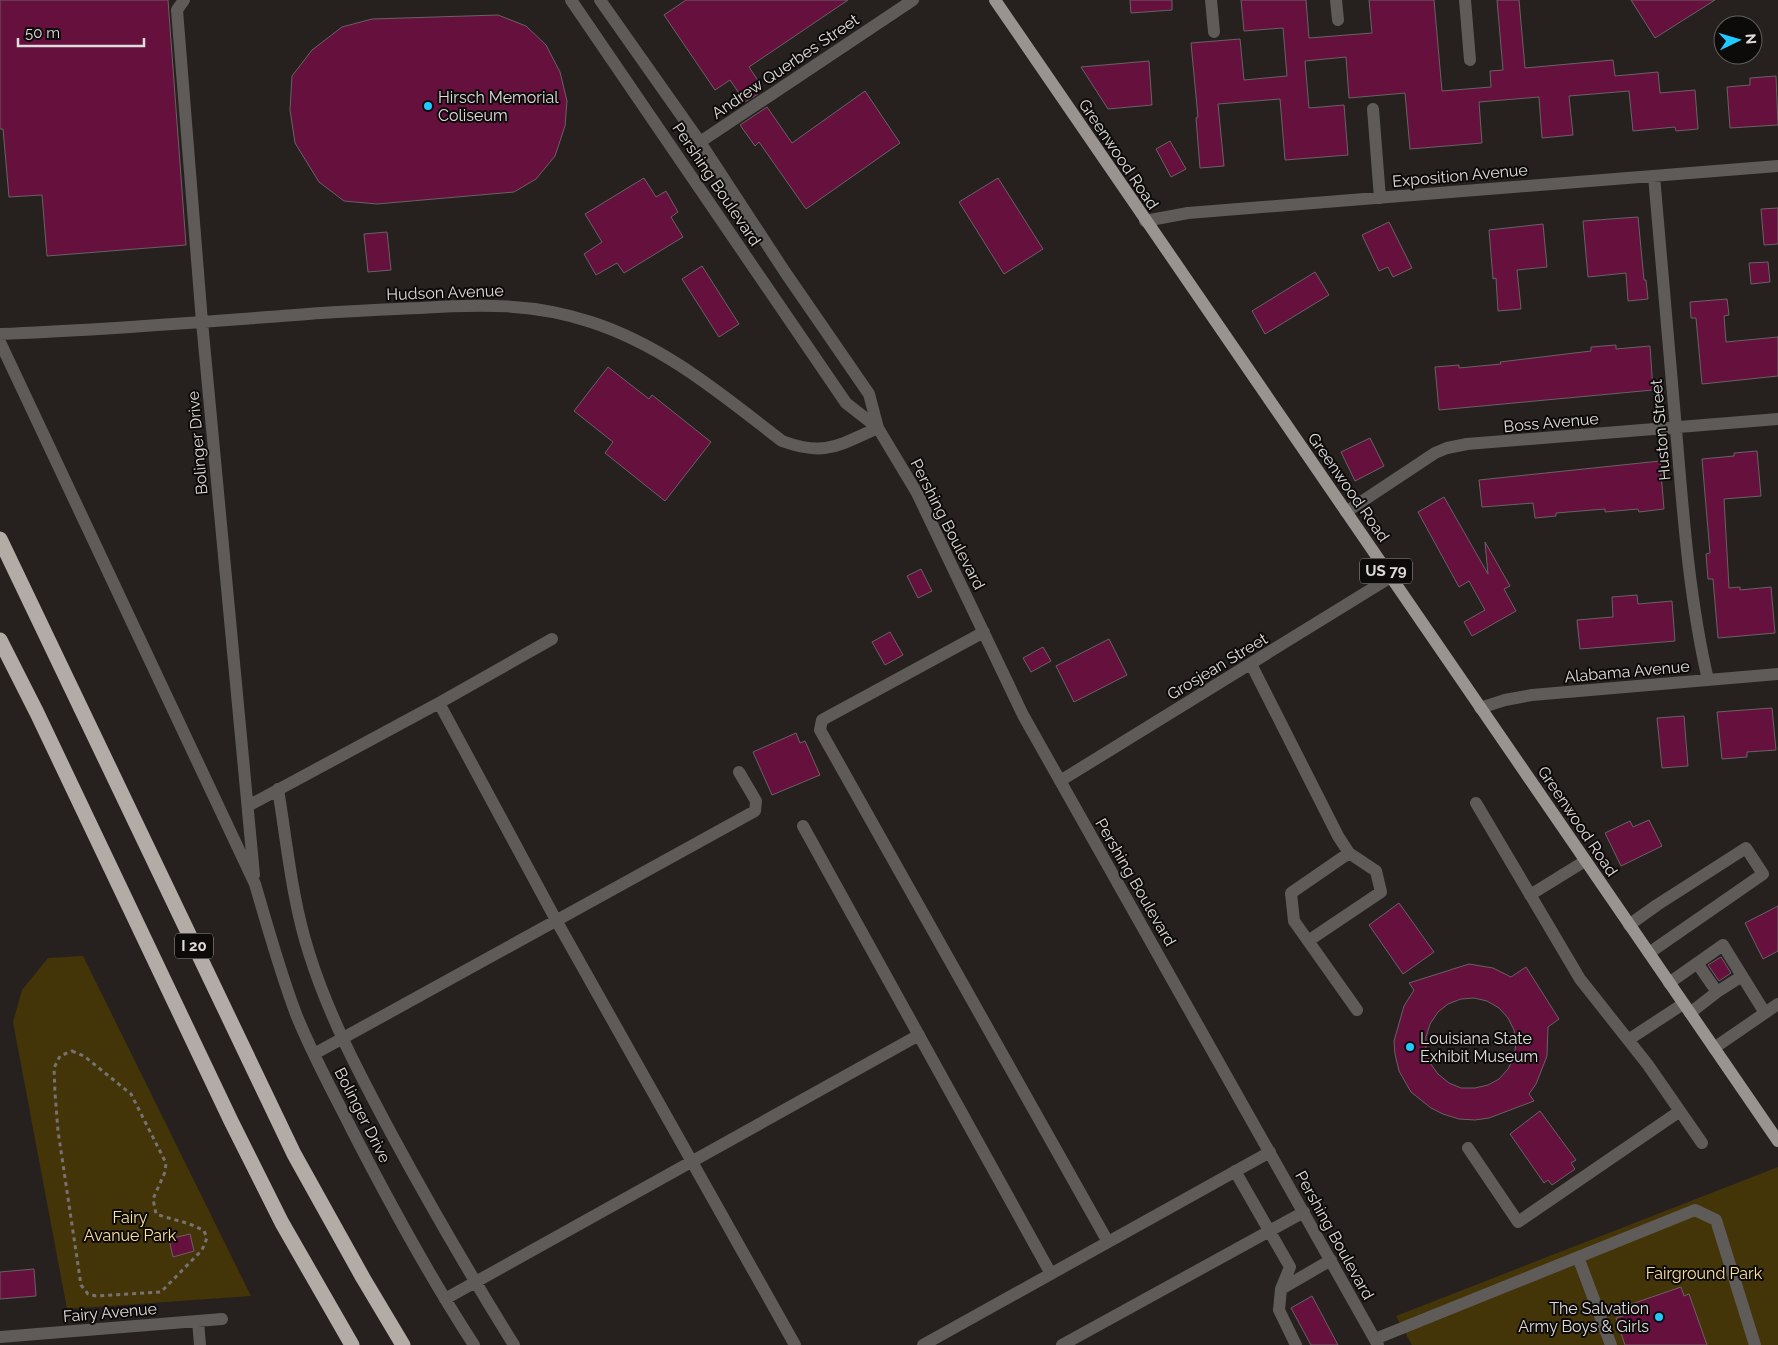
<svg xmlns="http://www.w3.org/2000/svg" width="1778" height="1345" font-family="Raleway,sans-serif">
<style>
.green{fill:#443509}
.building{fill:#65103d;stroke:#696264;fill-rule:evenodd}
.lines{fill:none;stroke-linecap:round;stroke-linejoin:round}
.path{stroke:#777171;stroke-width:3;stroke-dasharray:4 4;stroke-linecap:butt}
.minor{stroke:#5e5b59;stroke-width:12}
.major{stroke:#9a9490;stroke-width:12}
.highway{stroke:#b2aba6;stroke-width:15}
.poi-dot{fill:#22c9fe;stroke:#0d0a0a;stroke-width:2}
.labels{text-anchor:middle;stroke-width:4;stroke-linejoin:round;paint-order:stroke}
.shield{fill:#0d0a0a;stroke:#a19c9c;stroke-width:1}
.shield-label{font-size:15px;font-weight:bold;fill:#e0dbdb}
.street-label{font-size:16px;fill:#e0dbdb;stroke:#0d0a0a}
.poi-label{font-size:16px;fill:#e0dbdb;stroke:#0d0a0a;text-anchor:start}
.park-label{font-size:16px;fill:#fce19b;stroke:#0d0a0a}
</style>
<rect width="100%" height="100%" fill="#26201f"/>
<path class="green" d="M83,956l168,340 -184,13 -54,-287 9,-32 26,-32z
M1778,1167v178h-366l-16,-29z"/>
<path class="building" d="M0,0h168l18,245 -139,11 -5,-61 -33,2 -6,-68h-3z
M686,0h162l-99,67 12,18 -6,5 3,4 -13,8 -15,-22 -15,10 -51,-75z
M1130,0h42v10l-41,3z
M1241,0h65l3,38 63,-5 -3,-33h65l8,91 49,-4 -1,-16 13,-1 -6,-70h22l6,68 88,-8 2,16 43,-4 2,21 35,-3 3,39 -22,2 -1,-4 -42,4 -4,-40 -60,5 4,39 -31,3 -3,-41 -60,5 3,41 -72,6 -5,-56 -56,5 -3,-41 -41,4 4,47 35,-3 4,50 -63,5 -5,-61 -62,5 6,62 -24,2 -4,-50 2,-1 -7,-74 49,-4 4,41 43,-4 -4,-48 -39,3z
M1631,0h84l-60,38z
M498,15l28,11 20,19 14,27 7,29 -2,25 -10,30 -19,23 -22,13 -137,12 -33,-3 -25,-19 -24,-39 -5,-33 2,-34 20,-26 30,-23 30,-8z
M1149,61l3,44 -44,4 -27,-42z
M1776,76l2,49 -48,3 -3,-41 23,-2v-7z
M865,91l35,52 -94,66 -47,-67 -4,4 -15,-21 27,-18 25,36z
M1170,141l16,28 -15,8 -15,-28z
M644,178l12,19 10,-6 12,21 -7,5 12,20 -59,36 -7,-10 -21,12 -12,-21 18,-12 -17,-28z
M998,178l45,71 -39,25 -45,-72z
M1778,208v36l-14,1 -3,-36z
M1638,217l6,63h2l2,19 -20,2 -2,-28 -38,4 -5,-56z
M1389,222l23,46 -19,9 -5,-10 -9,4 -17,-36z
M1543,224l4,43 -30,3 4,39 -23,2 -2,-33 -3,1 -4,-49z
M387,232l4,38 -23,2 -4,-38z
M1768,262l2,20 -19,2 -2,-21z
M702,266l37,58 -20,13 -37,-58z
M1315,272l14,23 -64,39 -13,-23z
M1727,299l2,16 -5,1 2,26 52,-5v39l-76,8 -6,-66h-5l-1,-16z
M1616,345v4l34,-3 3,44 -214,20 -4,-43 24,-2v3l42,-4 -1,-2 91,-11v-4z
M608,367l41,32 3,-4 59,47 -46,59 -60,-48 8,-11 -39,-31z
M1370,438l14,28 -29,15 -14,-29z
M1757,451l4,45 -37,3 5,89 11,-1v3l31,-3 4,46 -57,5 -5,-59h-5l-2,-25 4,-1 -8,-94 32,-3v-3z
M1660,461l4,48 -25,3 -1,-3 -33,3v-3l-49,4v3l-21,2 -2,-15 -51,4 -3,-27z
M1444,497l44,77 -3,-32 25,44 -6,3 12,22 -44,25 -8,-14 21,-12 -16,-29 -10,6 -41,-75z
M921,569l11,22 -14,7 -11,-22z
M1637,595l1,9 34,-3 3,40 -95,8 -3,-29 36,-3 -1,-20z
M890,632l13,23 -18,10 -13,-23z
M1109,639l18,36 -53,27 -18,-36z
M1043,647l8,14 -20,11 -8,-14z
M1772,708l4,42 -29,2v5l-25,2 -5,-47z
M1684,716l4,50 -26,2 -5,-50z
M796,733l4,10 5,-2 15,34 -48,20 -19,-43z
M1649,820l13,26 -41,20 -16,-33 25,-12 3,6z
M1399,903l35,49 -31,22 -34,-49z
M1778,906v45l-15,8 -18,-36z
M1721,957l10,16 -12,8 -11,-16z
M1469,964l24,4 18,9 15,-10 33,52 -11,8 -1,29 -11,28 -7,10 5,7 -45,17 -14,2 -16,-1 -16,-5 -12,-6 -20,-16 -12,-21 -4,-17 -1,-13 10,-35 10,-16 -5,-7zM1474,998l13,3 12,7 9,10 6,12 2,13 -2,14 -6,12 -9,10 -11,6 -13,3h-14l-12,-5 -11,-9 -8,-11 -4,-13v-13l4,-13 8,-12 10,-8 13,-5z
M1540,1111l36,49 -5,3 4,6 -23,16 -4,-5 -4,3 -34,-49z
M190,1234l4,17 -21,6 -4,-18z
M34,1269l2,27 -36,3v-27z
M1681,1287l3,9 5,-2 18,51h-82l-9,-27 10,-3 -3,-8z
M1312,1296l26,49h-27l-20,-37z"/>
<g class="lines">
<path class="path" d="M72,1051l12,5 47,38 35,69 -1,9 -12,27 3,15c16,6 34,8 48,17l3,7 -5,12 -41,42 -65,4 -8,-2 -7,-9 -23,-154 -3,-38 -1,-25 6,-12z"/>
<path class="minor" d="M184,0l-7,10 25,312 52,553
M571,0l275,403 32,25
M600,0l100,142 85,130 84,122 9,34 39,65 106,222 355,630
M1211,0l3,32
M1336,0l2,20
M1465,0l5,60
M1373,109l7,89
M700,142l213,-142
M1654,176c8,85 15,169 22,253 7,84 13,169 32,251
M1145,221l43,-8 590,-47
M0,334c107,-4 214,-13 321,-21 33,-2 66,-4 99,-5 60,-4 114,-5 171,14 74,24 131,73 191,119 43,16 57,4 96,-13
M0,342l255,542c13,44 25,88 41,130 16,40 37,78 56,116 38,74 77,146 122,215
M1346,512l89,-59 12,-5 20,-4 311,-25
M984,632l-162,88 -2,10 288,512
M1251,664l87,172 11,17 27,18 5,21 -73,49
M439,703l117,217 239,425
M1480,708l25,-8 27,-5 246,-21
M1060,781l331,-204
M278,789c9,55 14,111 31,164 20,64 52,124 83,182 39,72 79,141 122,210
M1476,803l104,176 68,86 54,78
M248,806l191,-103 113,-64
M803,826l248,448
M1349,853l-58,40 3,28 63,89
M1530,895l55,-34
M1629,925l28,-20 89,-57 17,26 -114,79
M1669,983l54,-38 42,68
M1717,992l25,-16
M1690,1013l27,-21 -20,-29
M1628,1040l55,-36
M1714,1048l64,-44
M314,1054l441,-243 1,-10 -17,-29
M1468,1148l50,74 162,-111
M1235,1171l55,96 -9,22 -2,21 17,35
M1578,1257l33,88
M1281,1289l50,-29
M445,1299l474,-264
M198,1321l2,24
M0,1337l222,-18
M1375,1339l320,-129 21,10 39,125
M923,1345l347,-193
M1062,1345l242,-133"/>
<path class="major" d="M995,0l783,1141"/>
<path class="highway" d="M0,539l294,615 69,124 40,67
M0,640l37,73 194,408 51,102 70,122"/>
</g>
<g class="poi-dot">
<circle cx="428" cy="106" r="5"/>
<circle cx="1410" cy="1047" r="5"/>
<circle cx="1659" cy="1317" r="5"/>
</g>
<g class="labels">
<g class="shield">
<rect x="1360" y="558.5" width="52" height="25" rx="4"/>
<rect x="175" y="933.5" width="38" height="25" rx="4"/>
</g>
<g class="shield-label">
<text x="1386" y="576">US 79</text>
<text x="194" y="951">I 20</text>
</g>
<g class="street-label">
<text transform="translate(785 66) rotate(-34)" y="6">Andrew Querbes Street</text>
<text transform="translate(1119 154) rotate(56)" y="6">Greenwood Road</text>
<text transform="translate(1460 175) rotate(-5)" y="6">Exposition Avenue</text>
<text transform="translate(717 184) rotate(56)" y="6">Pershing Boulevard</text>
<text transform="translate(445 292) rotate(-2)" y="6">Hudson Avenue</text>
<text transform="translate(1551 422) rotate(-5)" y="6">Boss Avenue</text>
<text transform="translate(1660 430) rotate(-95)" y="6">Huston Street</text>
<text transform="translate(197 443) rotate(-95)" y="6">Bolinger Drive</text>
<text transform="translate(1349 487) rotate(55)" y="6">Greenwood Road</text>
<text transform="translate(948 524) rotate(63)" y="6">Pershing Boulevard</text>
<text transform="translate(1217 666) rotate(-31)" y="6">Grosjean Street</text>
<text transform="translate(1627 671) rotate(-5)" y="6">Alabama Avenue</text>
<text transform="translate(1578 821) rotate(56)" y="6">Greenwood Road</text>
<text transform="translate(1136 882) rotate(60)" y="6">Pershing Boulevard</text>
<text transform="translate(363 1115) rotate(63)" y="6">Bolinger Drive</text>
<text transform="translate(1335 1235) rotate(61)" y="6">Pershing Boulevard</text>
<text transform="translate(110 1312) rotate(-5)" y="6">Fairy Avenue</text>
</g>
<g class="poi-label">
<text x="438" y="103">Hirsch Memorial<tspan x="438" dy="18">Coliseum</tspan></text>
<text x="1420" y="1044">Louisiana State<tspan x="1420" dy="18">Exhibit Museum</tspan></text>
<text x="1649" y="1314" text-anchor="end">The Salvation<tspan x="1649" dy="18">Army Boys &amp; Girls</tspan></text>
</g>
<g class="park-label">
<text x="130" y="1223">Fairy<tspan x="130" dy="18">Avanue Park</tspan></text>
<text x="1704" y="1279">Fairground Park</text>
</g>
</g>
<g transform="translate(1738 40) rotate(85)"><circle r="24" fill="#0d0a0a" stroke="#615e5e"/>
<path d="M0-4L9 19L0 12L-9 19Z" fill="#22c9fe"/>
<text y="-8" font-size="14" font-weight="bold" text-anchor="middle" fill="#e0dbdb">N</text>
</g>
<path d="M18 38v8h126v-8" fill="none" stroke="#e0dbdb" stroke-width="2.5"/>
<text x="25" y="38" font-size="15" fill="#e0dbdb" stroke="#0d0a0a" stroke-width="4" paint-order="stroke">50 m</text>
</svg>
